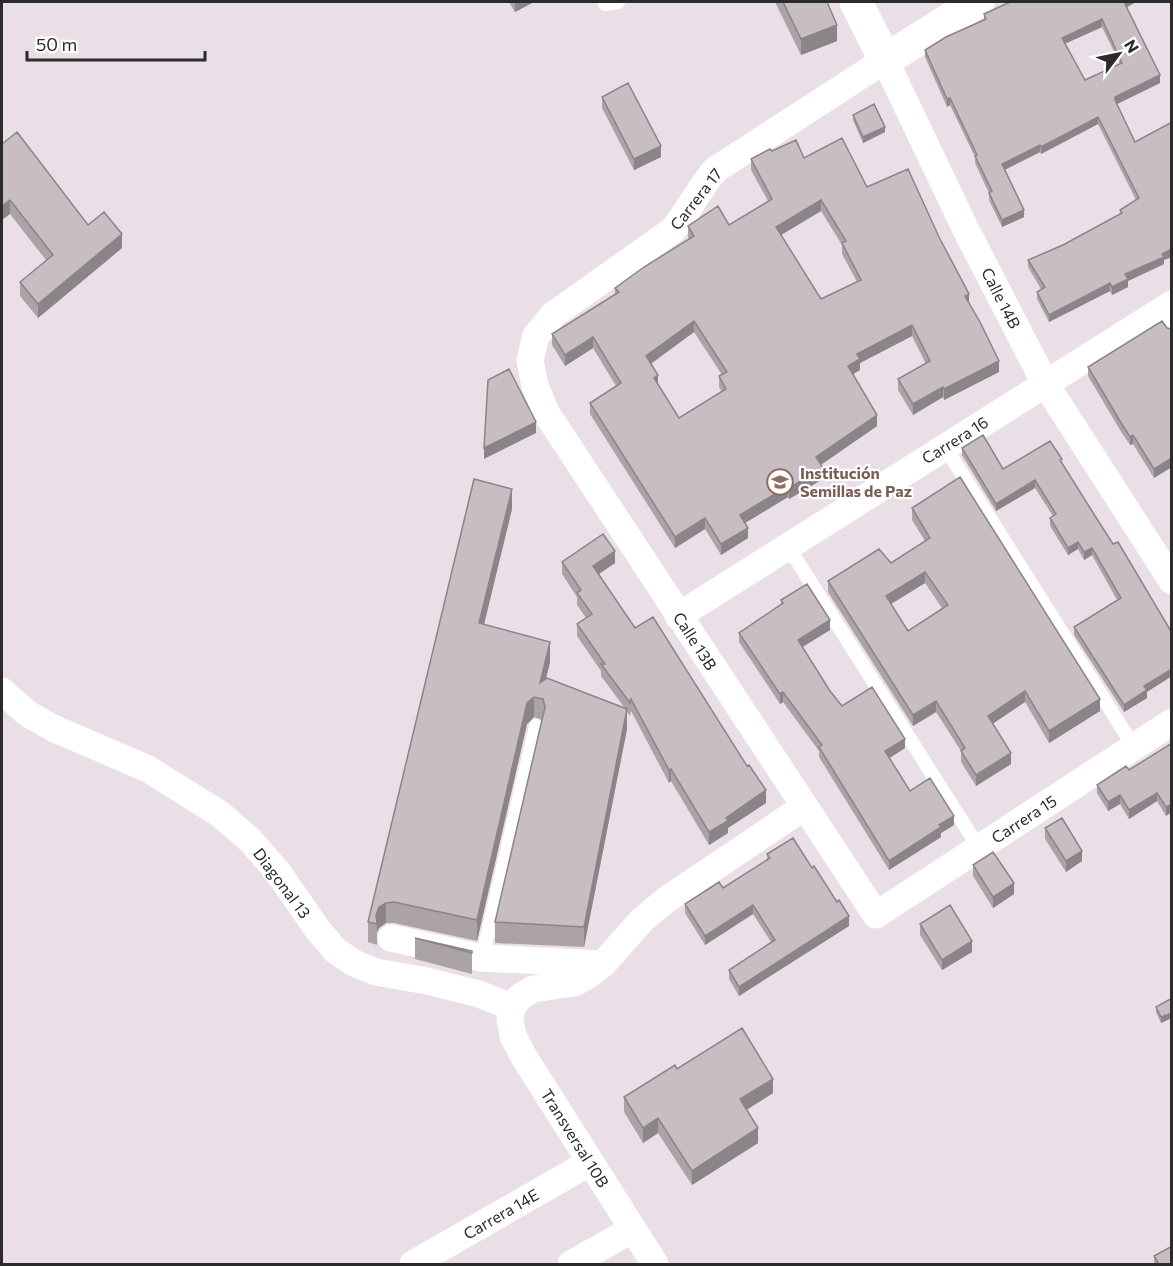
<svg xmlns="http://www.w3.org/2000/svg" width="1173" height="1266" font-family="Commissioner,sans-serif">
<style>
.lines{fill:none;stroke-linecap:round;stroke-linejoin:round}
.lane{stroke:#fff;stroke-width:14}
.street{stroke:#fff;stroke-width:27}
.secondary{stroke:#fff;stroke-width:33}
.wall{fill:#aba3a8;fill-rule:evenodd}
.shaded-wall{fill:#8b8488}
.building{fill:#c7bdc3;stroke:#8b8488;stroke-width:1.5;fill-rule:evenodd}
.labels{text-anchor:middle;stroke-width:4.5;stroke-linejoin:round;paint-order:stroke}
.street-label{font-size:16px;fill:#2b2b2b;stroke:#fff}
.education-label{font-size:16px;font-weight:bold;fill:#785e54;stroke:#fff;text-anchor:start}
</style>
<rect width="100%" height="100%" fill="#ebdfe7"/>
<g class="lines">
<path class="lane" d="M605,4l13,-2
M1161,311l11,18
M945,447l189,300
M787,545l192,303
M482,958l54,-232"/>
<path class="street" d="M1172,581l-127,-198 -79,-153 -81,-170 -170,110c-16,19 -27,41 -42,60l-120,85 -17,21 -6,24 5,26 12,28 329,501 296,-193
M678,616l494,-312
M2,691l26,23 27,15 93,40 72,45 31,27 26,30 41,59 18,21 18,12 22,9 51,9 52,13 33,13
M391,938l91,20 121,6
M413,1264l176,-101
M571,1264l62,-35
M655,1264l-131,-207 -11,-21 -3,-17 2,-12 8,-10 13,-8 41,-6 13,-7 16,-12 39,-44 24,-20 138,-93"/>
<path class="secondary" d="M856,2l29,58 93,-58"/>
</g>
<path class="wall" d="M509,2h25l-19,10z
M775,2h52l10,39 -36,14z
M1127,7l33,76 -43,21 18,38 37,-20v135l-8,3v4l-36,17v6l-16,8 -2,-4 -61,31 -12,-23v-7l4,-3 -13,-22v-7l35,-15 57,-31v-4l16,-10 -38,-76 -57,30 -1,-2 -35,18 19,47 -22,10 -13,-27v-7l-14,-30v-6l-25,-52 -3,2 -22,-50v-7l59,-30v-6zM1102,27l18,37 -35,16 -20,-36z
M602,97l59,60 -27,13 -32,-62z
M853,115l32,17 -22,11 -10,-23z
M2,144l86,81 34,23 -84,70 -18,-22v-14l26,-22 -36,-46z
M772,151l32,7 63,29 102,116 30,69 -55,28 -1,-3 -30,18 -15,-25v-11l28,-15 -14,-28 -52,27v7l-7,4 24,52 -56,39 2,14 -34,20 -1,-2 -43,26 3,15 -27,17 -16,-26 -30,19 -85,-134v-11l26,-17 -23,-38 -28,18 -13,-21v-11l63,-40v-6l74,-49 -1,-2v-11l41,-1 39,-24 -17,-31v-11zM821,211l21,34v9l15,28 -36,17 -40,-64zM694,332l28,43 -3,1v11l3,5 -43,26 -21,-34 -7,-20z
M1162,321l-8,157 -21,-34 -3,1 -10,-15 -32,-54v-9z
M962,448l41,21 59,-5 51,80 34,148v6l-23,14 -50,-77v-8l43,-27 -25,-45 -8,5 -6,-11 -10,6 -18,-29v-8l3,-2 -18,-28 -39,23 -34,-56z
M912,508l188,203 -51,32 -24,-41 -32,21 18,41 -35,22 -15,-24v-11l-25,-39 -23,14 -85,-134v-11l63,-18 34,-22 -13,-21zM925,583l17,25 -34,23 -17,-27z
M512,509l-28,116 66,37 -4,16 78,29 -23,-31v-5l-24,-35v-12l9,-6 -9,-13v-8l-15,-23v-12l53,1 -16,11 36,54 131,175 -38,25v5l-19,12 -38,-64 -2,2 -38,-72 -1,5 -3,-4v17l-43,218 -89,-4v-21l47,-202 -8,-3 -7,7 -50,217 -83,-18h-8l-7,5 -2,4v13l-9,-3v-20z
M781,600l49,30 -27,17 27,44 12,15 63,42 -16,10 21,33 44,34 -13,8v4l-52,33 -70,-113v-6l-36,-49 -3,2 -41,-62v-9l42,-28z
M1172,743l-6,73 -9,-15 -28,18 -9,-15 -12,7 -11,-18v-8l32,-15z
M1045,828l37,33 -16,11 -21,-33z
M767,854l82,72 -110,70 -10,-17v-9l42,-28 -18,-28 -48,31 -20,-32v-9l38,-16 44,-28z
M973,865l41,29 -21,14 -20,-32z
M920,924l52,28 -30,18 -22,-35z
M415,938l57,13v23l-57,-15z
M1172,998l-11,25 -5,-11v-5z
M677,1069l96,24 -27,17 12,33 -66,42 -34,-52 -15,10 -19,-31v-15z
M1154,1256l18,8h-18z"/>
<path class="shaded-wall" d="M515,2h19l-19,10z
M1124,2h12l-12,7z
M1102,19v8l-40,18v-7z
M837,25v16l-36,14v-16z
M1160,75v8l-45,22v-8z
M950,98v7l-3,2v-8z
M1098,117v7l-57,30v-7z
M885,127v5l-22,11v-6z
M1040,145v7l-38,19v-7z
M661,146v11l-27,13v-11z
M10,200v14l-8,6v-14z
M821,200v11l-45,27v-11z
M1024,210v7l-22,10v-7z
M122,234v14l-84,70v-14z
M1172,249v8l-8,3v4l-36,17v6l-16,8v-8l13,-13z
M1110,283v8l-61,31v-7z
M969,294v11l-4,-9z
M694,321v11l-48,35v-11z
M912,325v11l-52,27v7l-12,7v-11l9,-12z
M593,337v11l-28,18v-11z
M999,361v11l-55,28v-11z
M658,375v11l-4,-8z
M943,387v10l-30,18v-11z
M877,415v11l-61,42v-11z
M536,422v11l-52,26v-11z
M1133,435v9l-3,1v-8z
M1172,458v9l-18,11v-9z
M823,468v11l-34,20v-11z
M1035,480v8l-39,23v-7z
M788,486v11l-48,29v-11z
M512,489v20l-33,135v-21z
M705,518v11l-30,19v-11z
M748,528v10l-27,17v-11z
M1078,542v7l-10,6v-7z
M1092,548v7l-8,5v-8z
M615,551v12l-22,15v-12z
M925,572v11l-39,24v-11z
M830,620v10l-32,19v-9z
M550,642v20l-9,37 -1,-16z
M1172,669v7l-25,16v6l-23,14v-7l20,-19z
M1025,691v11l-37,25v-11z
M783,692v10l-3,2v-10z
M534,697v20l-7,7 -50,217v-21l50,-217z
M1100,699v12l-51,32v-12z
M936,701v11l-23,14v-11z
M627,709v20l-43,218v-20z
M905,739v9l-20,13v-10z
M1011,753v11l-35,22v-11z
M671,769v12l-2,2v-13z
M766,790v13l-38,25v5l-19,12v-13l17,-14z
M1157,793v8l-28,18v-9z
M1120,795v9l-12,7v-9z
M1172,804v8l-6,4v-9z
M954,816v9l-13,8v4l-52,33v-9l50,-36z
M1082,851v10l-16,11v-11z
M1014,883v11l-21,14v-11z
M386,903v20l-7,5 -2,4 -1,-17 3,-8z
M753,905v9l-48,31v-9z
M849,916v10l-110,70v-9z
M972,941v11l-30,18v-10z
M1172,1013v5l-11,5v-6z
M773,1079v14l-33,21v-15z
M658,1118v15l-15,10v-15z
M758,1128v15l-66,42v-14z"/>
<path class="building" d="M783,2h44l10,23 -36,14z
M1010,2h114l36,73 -45,22v3l20,42 37,-20v127l-10,5 2,3 -39,17 3,5 -16,8 -2,-4 -61,32 -12,-23 8,-5 -17,-27 35,-15 59,-32 -2,-3 19,-12 -41,-81 -57,30 -1,-2 -38,19 22,46 -22,10 -13,-27 3,-2 -17,-35 2,-1 -27,-57 -3,1 -22,-49 21,-13 40,-18 -2,-5zM1102,19l20,44 -37,17 -23,-42z
M628,83l33,63 -27,13 -32,-62z
M874,104l11,23 -22,10 -10,-22z
M17,132l71,93 16,-13 18,22 -84,70 -18,-22 33,-27 -43,-55 -8,6v-62z
M842,138l25,49 41,-18 31,68 30,57 -4,2 15,26 19,39 -55,28 -1,-2 -30,17 -15,-25 32,-18 -18,-36 -55,29 3,5 -12,7 29,49 -61,42 7,11 -34,20 -1,-2 -48,29 8,13 -27,16 -16,-26 -30,19 -85,-134 31,-20 -28,-46 -28,18 -13,-21 67,-42 -4,-4 29,-21 50,-31 -6,-10 30,-20 11,19 43,-26 -21,-40 19,-10 2,2 24,-11 8,18zM821,200l25,41 -4,2 19,37 -40,19 -45,-72zM694,321l33,51 -8,4 7,13 -47,29 -25,-40 4,-3 -12,-19z
M1162,321l5,7 5,1v129l-18,11 -21,-34 -3,2 -10,-16 -32,-54z
M509,369l27,53 -52,26 4,-68z
M983,435l20,34 47,-28 12,18 -2,1 37,59 16,25 5,-2 54,91v36l-28,17 3,4 -23,15 -50,-78 47,-29 -29,-50 -8,4 -6,-10 -10,6 -18,-30 6,-4 -21,-34 -39,24 -34,-56z
M960,477l140,222 -51,32 -24,-40 -37,25 23,37 -35,22 -15,-24 4,-3 -29,-47 -23,14 -85,-134 51,-32 12,14 39,-25 -18,-30zM925,572l23,33 -40,26 -22,-35z
M474,479l38,10 -33,134 71,19 -10,41 7,-5 80,31 -43,218 -89,-5 50,-215 -2,-8 -9,-2 -7,6 -50,217 -83,-18 -8,1 -7,4 -3,8 1,9 -9,-2z
M603,534l12,17 -22,15 42,62 18,-11 94,149 2,-1 17,25 -40,28 2,3 -19,11 -38,-63 -2,1 -38,-71 -1,4 -29,-39h4l-28,-40 15,-10 -15,-21 4,-3 -19,-28z
M807,584l23,36 -32,20 32,51 12,15 30,-19 33,52 -20,12 25,40 20,-13 24,38 -15,9 2,2 -52,34 -70,-114 3,-2 -39,-53 -3,2 -41,-61 44,-30 -2,-3z
M1172,743v61l-6,3 -9,-14 -28,17 -9,-15 -12,7 -11,-17 29,-19 3,4z
M1062,818l20,33 -16,10 -21,-33z
M793,838l19,30 2,-2 23,36 2,-2 10,16 -110,71 -10,-17 46,-30 -22,-35 -48,31 -20,-32 34,-22 4,6 47,-30 -3,-4z
M993,852l21,31 -21,14 -20,-32z
M950,905l22,36 -30,19 -22,-36z
M415,938l57,13v2z
M1172,998v15l-11,4 -5,-10z
M742,1028l31,51 -33,20 18,29 -66,43 -34,-53 -15,10 -19,-31 51,-32 2,4z
M1172,1246v18h-13l-5,-8z"/>
<defs>
<g id="school-ring" transform="scale(1.35)"><circle r="9.5" fill="#fff" stroke="#8d6e63" stroke-width="1.5"/><path d="M0-5L7-2L0 1L-7-2ZM-4 1L0 2.5L4 1V4Q0 6-4 4Z" fill="#8d6e63"/></g>
</defs>
<g fill-rule="evenodd">
<use href="#school-ring" x="780" y="482"/>
</g>
<g class="labels">
<g class="street-label">
<text transform="translate(696 199) rotate(-52)" y="6">Carrera 17</text>
<text transform="translate(1001 298) rotate(63)" y="6">Calle 14B</text>
<text transform="translate(955 440) rotate(-32)" y="6">Carrera 16</text>
<text transform="translate(695 641) rotate(57)" y="6">Calle 13B</text>
<text transform="translate(1024 819) rotate(-33)" y="6">Carrera 15</text>
<text transform="translate(282 883) rotate(53)" y="6">Diagonal 13</text>
<text transform="translate(575 1138) rotate(58)" y="6">Transversal 10B</text>
<text transform="translate(501 1214) rotate(-30)" y="6">Carrera 14E</text>
</g>
<g class="education-label">
<text x="800" y="479">Institución<tspan x="800" dy="18">Semillas de Paz</tspan></text>
</g>
</g>
<rect width="1173" height="1266" fill="none" stroke="#2b2b2b" stroke-width="6"/>
<g transform="translate(1119 54) rotate(58)" stroke="#ffffff" stroke-width="4.5" paint-order="stroke">
<path d="M0-4.5L10 22L0 15L-10 22Z" fill="#2b2b2b"/>
<text y="-9" font-size="16" font-weight="bold" text-anchor="middle" fill="#2b2b2b">N</text>
</g>
<path d="M27 51v9h178v-9" fill="none" stroke="#2b2b2b" stroke-width="3"/>
<text x="36" y="51" font-size="18" fill="#2b2b2b" stroke="#ffffff" stroke-width="4.5" paint-order="stroke">50 m</text>
</svg>
